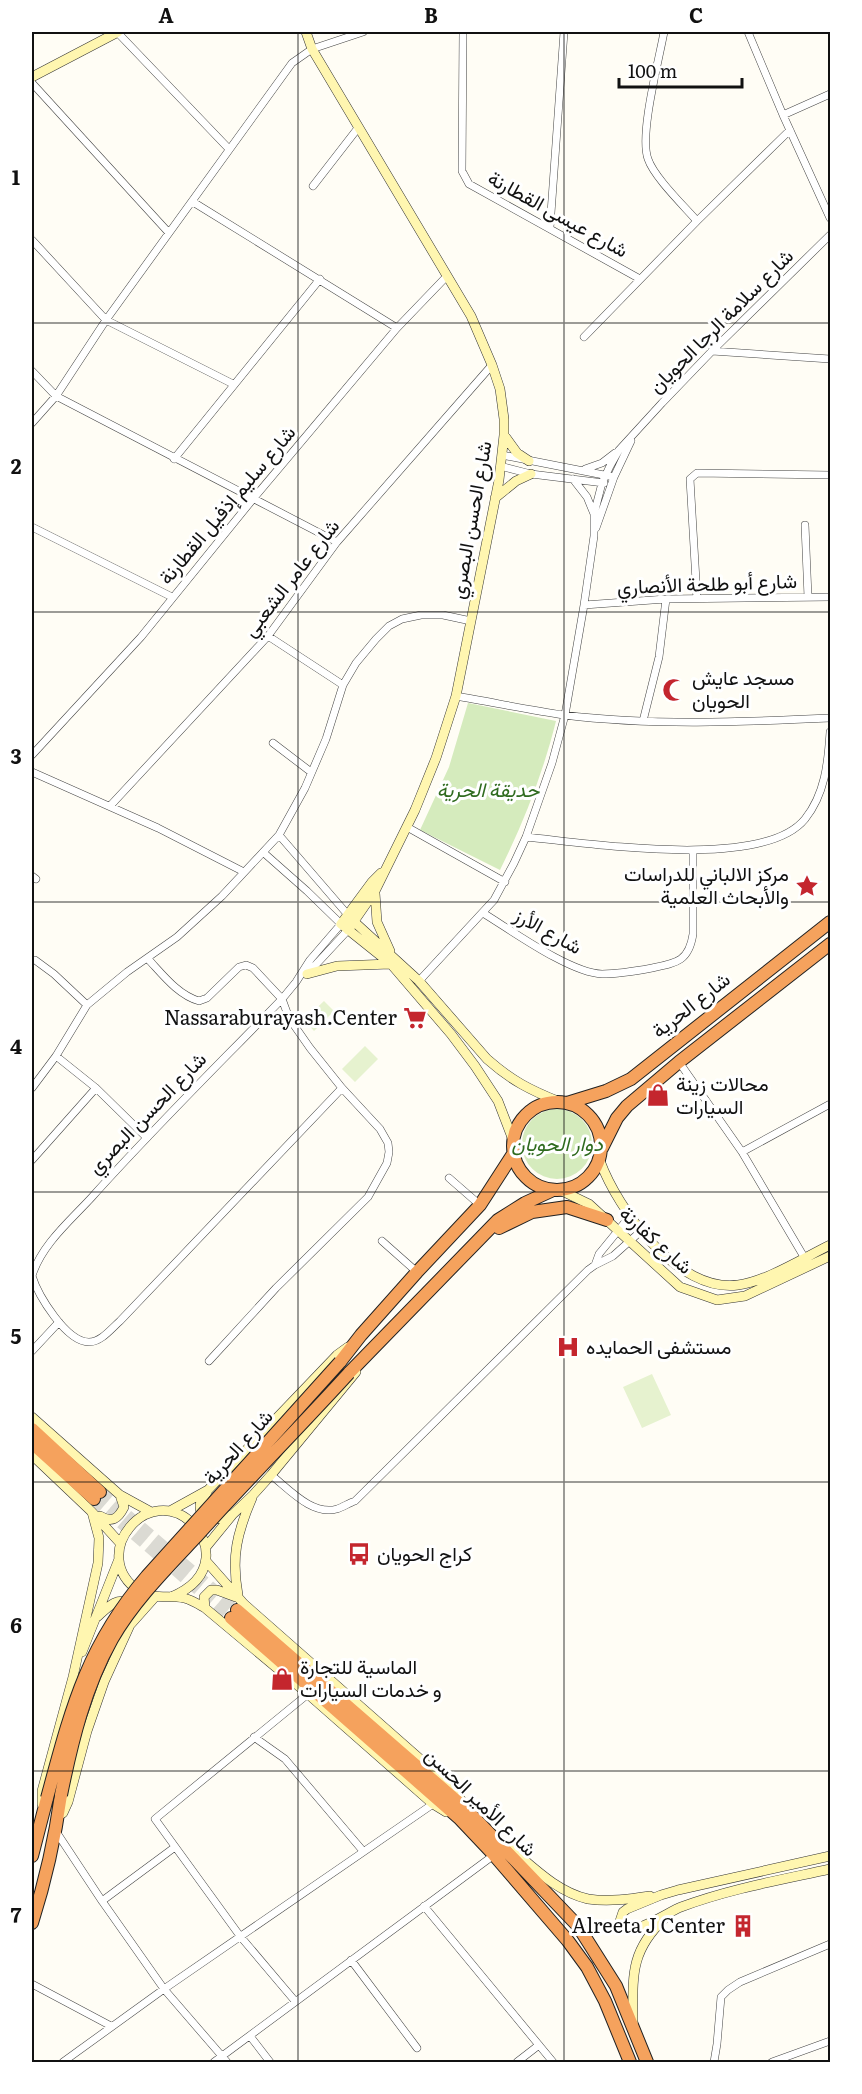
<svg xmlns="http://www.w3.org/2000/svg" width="862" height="2094" font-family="Literata,Vazirmatn,serif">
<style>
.green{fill:#d5ebbd}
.pitch{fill:#e6f2cf}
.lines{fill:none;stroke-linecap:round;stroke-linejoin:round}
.highway-tunnel{stroke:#dbdad3;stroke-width:12;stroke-dasharray:12 6;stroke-linecap:butt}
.street-casing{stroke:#444;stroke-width:8}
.secondary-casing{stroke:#333;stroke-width:10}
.highway-casing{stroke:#222;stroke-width:14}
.street{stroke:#fff;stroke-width:7}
.secondary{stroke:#fff6b0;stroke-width:9}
.highway{stroke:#f5a25d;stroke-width:12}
.highway-bridge-casing{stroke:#222;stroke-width:14;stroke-linecap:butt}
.highway-bridge{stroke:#f5a25d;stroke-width:12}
.grid{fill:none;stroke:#111;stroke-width:1.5;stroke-opacity:0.55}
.labels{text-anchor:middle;stroke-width:6;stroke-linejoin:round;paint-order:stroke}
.street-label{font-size:20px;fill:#111;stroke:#fff}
.poi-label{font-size:20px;fill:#111;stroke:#fff;text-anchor:start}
.park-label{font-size:20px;font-style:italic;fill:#2f6b1f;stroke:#fff}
.neatline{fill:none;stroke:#111;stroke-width:2}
.grid-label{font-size:20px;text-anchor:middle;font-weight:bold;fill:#111}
</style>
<rect width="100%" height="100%" fill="#fffdf5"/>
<path class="green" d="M468,703l88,18c-13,52 -32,101 -56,149l-80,-40 29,-63z
M522 1144a35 35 0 1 1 70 0a35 35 0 1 1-70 0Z"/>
<path class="pitch" d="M324,1001l10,10 -20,20 -10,-11z
M365,1046l13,13 -23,23 -13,-13z
M652,1374l19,41 -29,13 -19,-41z"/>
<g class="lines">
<path class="highway-tunnel" d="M100,1492l137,118
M94,1499l137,119"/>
<g class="street-casing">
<path id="street" d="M117,32l112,117
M463,32l-1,139 7,13 171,95
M664,32c-5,28 -25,103 -16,127 6,18 36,47 49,62
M748,32l35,83 47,103
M32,83l137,150
M783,115l47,-21
M313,186l45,-58
M193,202l204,126
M550,227l14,-195
M32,240l74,80 127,64
M584,337l113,-116 93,-91
M712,351l118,8
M32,371l24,25 281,146
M32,423l24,-27 50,-76 186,-257 20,-14 51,-17
M502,455l112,22
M174,459l146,-180
M500,466l31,8 73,9
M585,469l17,-6 13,-10
M573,479l14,18 7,17
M805,525l3,72
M32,527l140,70
M596,528l18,-51 17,-36
M697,598l-7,-119 7,-6 133,2
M584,605l82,-6 164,-2
M268,636l75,49
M456,696c36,6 72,14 108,19 88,11 178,7 266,3
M643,721l16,-64 7,-58
M273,743l38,29
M32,755l109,-118 112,-138 144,-171 50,-52
M32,772l126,56 86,44
M110,806l158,-170 69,-94 155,-177
M407,827l98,55
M279,835l69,80
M526,837c63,6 237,34 279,-18 20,-25 23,-56 25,-87
M32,876l4,3
M483,913c28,17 87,60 119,61 16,0 34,-3 50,-6 25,-5 37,-7 41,-34v-83
M148,959c15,16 30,36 51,42l8,-3 32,-31 7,-2 7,3 29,31 7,19 21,30 32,40 38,41 8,14 1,9 -2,11 -19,34 -92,91 -67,73
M32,960h3l19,14 33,31
M308,973l40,-43
M419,981l75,-81 20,-37 12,-26 26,-74 13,-48 19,-110 10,-69v-22l8,-31 8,-17 9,-16 43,-47 50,-52 118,-116
M56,1056l40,32 50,49
M679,1062l63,90 65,110
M32,1088l24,-32 31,-51 40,-33 50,-35 45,-41 57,-61 26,-47 21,-49 17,-54 13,-22 20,-24 13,-13 13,-7 19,-4h22l28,6
M742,1152l88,-48
M32,1160l64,-72
M449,1178l31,27
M382,1241l35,31
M595,1265l4,-11 31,-38
M32,1276c9,-31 39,-56 60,-79 61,-68 126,-132 190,-198l14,-17 14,-22 31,-36 -34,-33 -43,-38
M32,1276c6,19 34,66 57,66 12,0 22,-13 31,-21l222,-233
M32,1351l27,-29
M271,1475c18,14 41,41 66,34 6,-2 12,-6 18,-8l233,-231 7,-5 18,-9 28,-25
M254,1737l31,22 78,92
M55,1830l47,71 62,88 63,73
M102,1901l73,-54
M424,1906l129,156
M351,1960l66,88
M32,1984l79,42
M295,2001l-55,-65 -85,-117 153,-125
M250,2036l20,26
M63,2062l101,-73 269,-185
M214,2062l280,-207
M517,2062l22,-17
M714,2062l3,-18 4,-47 7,-7 12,-8 90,-38
M772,2062l58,-21"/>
</g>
<g class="secondary-casing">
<path id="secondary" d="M306,32l6,17 159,267 21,49 8,24 4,30v16l-5,45 -43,216 -20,62 -21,52 -40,81 -27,39
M32,77l86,-45
M504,435l13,18 12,8
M495,498l21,-17 15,-7
M381,873l-9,9 -31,42 50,40 60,70 24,32 23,35 15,39
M375,893l2,29 13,29
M350,918l69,63 68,78c25,22 43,31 73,43
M307,974l30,-8 53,-2
M600,1161c18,49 78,132 138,124 27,-3 67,-28 92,-40
M562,1191l27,13 91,83 37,13 28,-4 85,-40
M32,1417l88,78 31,17
M32,1455l60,57 28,31
M207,1492c-2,4 -6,9 -7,13 -1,19 22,14 31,10
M170,1511l38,-21 129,-135 11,-8
M100,1516c12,7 18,3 24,-9l-4,-12
M206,1547l27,-33 20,-19 18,-20 85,-103
M206,1561l38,43 209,184 8,12
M238,1595c-7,-38 -1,-62 14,-97
M171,1597c17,-7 33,-18 35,-39 1,-12 -4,-24 -12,-33 -45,-46 -108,30 -55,66 14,9 30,4 45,7 8,2 14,6 21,10l103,86 125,110 13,8
M205,1608l-1,-11 7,-7h6l19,7
M97,1617c10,-9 20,-21 33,-13
M82,1652l37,-93
M42,1804v-13l31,-114 25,-114 1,-25 -7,-26
M58,1816l5,-3 5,-11 19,-71 17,-49 26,-57 25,-28
M509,1847c24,20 48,45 79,52 21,3 42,0 62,-3
M830,1856l-152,34 -17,5 -34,14 -4,3 -3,9c8,21 47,-9 61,-14 48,-18 99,-27 149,-38
M633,2023c0,-46 -4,-71 32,-105"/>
</g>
<g class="highway-casing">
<path id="highway" d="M513 1146a44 44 0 1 1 88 0a44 44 0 1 1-88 0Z
M567,1103l39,-12 25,-12 199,-157
M602,1148l15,-30 10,-12 52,-44 151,-118
M499,1228l33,-16 35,-5 40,13
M340,1362l21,-27 56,-63 63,-67 33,-51
M349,1373l149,-153 27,-17 26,-12
M32,1429l68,63
M32,1443l62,56
M237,1610l228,198 113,118 38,60 31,76
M231,1618l228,200 35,37 74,86 19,26 18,34 25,61
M32,1856l15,-58
M32,1923c13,-41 23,-85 29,-128"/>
</g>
<use href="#street" class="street"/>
<use href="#secondary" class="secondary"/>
<use href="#highway" class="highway"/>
<g class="highway-bridge-casing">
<path id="highway-bridge" d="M61,1795c11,-54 24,-108 51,-156 22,-38 54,-70 84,-102 50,-56 103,-109 153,-164
M47,1798c24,-88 39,-151 100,-222l193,-214"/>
</g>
<use href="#highway-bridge" class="highway-bridge"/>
</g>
<path class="grid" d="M298,32v2030M564,32v2030M32,323h798M32,612h798M32,902h798M32,1192h798M32,1482h798M32,1771h798"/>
<defs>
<g id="mosque-bare" transform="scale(1.8)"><path d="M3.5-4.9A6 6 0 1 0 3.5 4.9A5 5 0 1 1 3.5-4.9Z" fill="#c4262e" stroke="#fff" stroke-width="2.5" paint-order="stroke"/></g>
<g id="sight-bare" transform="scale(1.8)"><path d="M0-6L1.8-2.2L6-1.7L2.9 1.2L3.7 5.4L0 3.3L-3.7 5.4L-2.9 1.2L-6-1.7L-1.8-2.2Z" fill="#c4262e" stroke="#fff" stroke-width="2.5" paint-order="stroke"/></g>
<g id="supermarket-bare" transform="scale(1.8)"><path d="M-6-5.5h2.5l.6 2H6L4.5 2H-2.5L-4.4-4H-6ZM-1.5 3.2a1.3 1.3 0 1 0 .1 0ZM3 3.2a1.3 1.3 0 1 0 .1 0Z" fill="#c4262e" stroke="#fff" stroke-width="2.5" paint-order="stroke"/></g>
<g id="shop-bare" transform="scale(1.8)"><path d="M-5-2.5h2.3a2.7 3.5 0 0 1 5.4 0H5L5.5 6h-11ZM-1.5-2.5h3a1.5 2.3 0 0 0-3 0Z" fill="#c4262e" stroke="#fff" stroke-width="2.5" paint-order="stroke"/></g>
<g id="hospital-bare" transform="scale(1.8)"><path d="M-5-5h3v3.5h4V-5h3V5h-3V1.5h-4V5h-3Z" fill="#c4262e" stroke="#fff" stroke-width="2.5" paint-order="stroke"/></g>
<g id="bus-bare" transform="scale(1.8)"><path d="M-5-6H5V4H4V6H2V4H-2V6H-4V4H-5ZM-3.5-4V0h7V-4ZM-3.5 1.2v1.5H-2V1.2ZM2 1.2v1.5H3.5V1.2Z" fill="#c4262e" stroke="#fff" stroke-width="2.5" paint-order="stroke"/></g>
<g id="building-bare" transform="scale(1.8)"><path d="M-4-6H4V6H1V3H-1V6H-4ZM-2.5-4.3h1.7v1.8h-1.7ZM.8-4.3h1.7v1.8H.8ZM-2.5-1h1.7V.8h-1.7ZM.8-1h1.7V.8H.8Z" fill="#c4262e" stroke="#fff" stroke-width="2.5" paint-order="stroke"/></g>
</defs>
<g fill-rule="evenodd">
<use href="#mosque-bare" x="674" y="690"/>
<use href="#sight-bare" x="807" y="886"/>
<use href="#supermarket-bare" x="415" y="1018"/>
<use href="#shop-bare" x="658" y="1095"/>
<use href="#hospital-bare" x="568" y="1347"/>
<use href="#bus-bare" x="359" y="1554"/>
<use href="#shop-bare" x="282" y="1679"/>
<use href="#building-bare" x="743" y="1926"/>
</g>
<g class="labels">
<g class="street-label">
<text transform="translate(558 214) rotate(29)" y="7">شارع عيسى القطارنة</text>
<text transform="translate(721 321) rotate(-45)" y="7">شارع سلامة الرجا الحويان</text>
<text transform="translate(227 505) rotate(-50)" y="7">شارع سليم إذفيل القطارنة</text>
<text transform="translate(471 520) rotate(-80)" y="7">شارع الحسن البصري</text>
<text transform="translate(291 578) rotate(-52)" y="7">شارع عامر الشعبي</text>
<text transform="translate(707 584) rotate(-2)" y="7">شارع أبو طلحة الأنصاري</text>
<text transform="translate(548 931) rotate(29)" y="7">شارع الأرز</text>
<text transform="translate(691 1005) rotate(-38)" y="7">شارع الحرية</text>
<text transform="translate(147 1113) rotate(-46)" y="7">شارع الحسن البصري</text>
<text transform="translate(656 1240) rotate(42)" y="7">شارع كفارنة</text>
<text transform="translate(238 1447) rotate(-48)" y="7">شارع الحرية</text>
<text transform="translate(481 1802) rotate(44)" y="7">شارع الأمير الحسن</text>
</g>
<g class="poi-label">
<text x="692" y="685">مسجد عايش<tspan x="692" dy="23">الحويان</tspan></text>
<text x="789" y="881" text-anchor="end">مركز الالباني للدراسات<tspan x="789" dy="23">والأبحاث العلمية</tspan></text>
<text x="397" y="1025" text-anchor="end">Nassaraburayash.Center</text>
<text x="676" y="1091">محالات زينة<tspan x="676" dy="23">السيارات</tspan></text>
<text x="586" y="1354">مستشفى الحمايده</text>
<text x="377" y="1561">كراج الحويان</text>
<text x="300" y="1674">الماسية للتجارة<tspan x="300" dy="23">و خدمات السيارات</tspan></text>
<text x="725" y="1933" text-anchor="end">Alreeta J Center</text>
</g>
<g class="park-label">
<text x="488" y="797">حديقة الحرية</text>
<text x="557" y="1151">دوار الحويان</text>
</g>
</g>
<rect width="862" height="2094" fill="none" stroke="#ffffff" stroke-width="66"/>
<path d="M619 78v9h123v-9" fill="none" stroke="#111111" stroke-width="3"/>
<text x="628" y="78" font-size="18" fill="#111111" stroke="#ffffff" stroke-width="4.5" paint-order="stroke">100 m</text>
<rect x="33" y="33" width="796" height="2028" class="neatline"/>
<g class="grid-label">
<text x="166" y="23">A</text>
<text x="431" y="23">B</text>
<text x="696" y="23">C</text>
<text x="16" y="185">1</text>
<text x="16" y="474">2</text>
<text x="16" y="764">3</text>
<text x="16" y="1054">4</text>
<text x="16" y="1344">5</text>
<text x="16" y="1633">6</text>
<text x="16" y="1923">7</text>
</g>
</svg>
